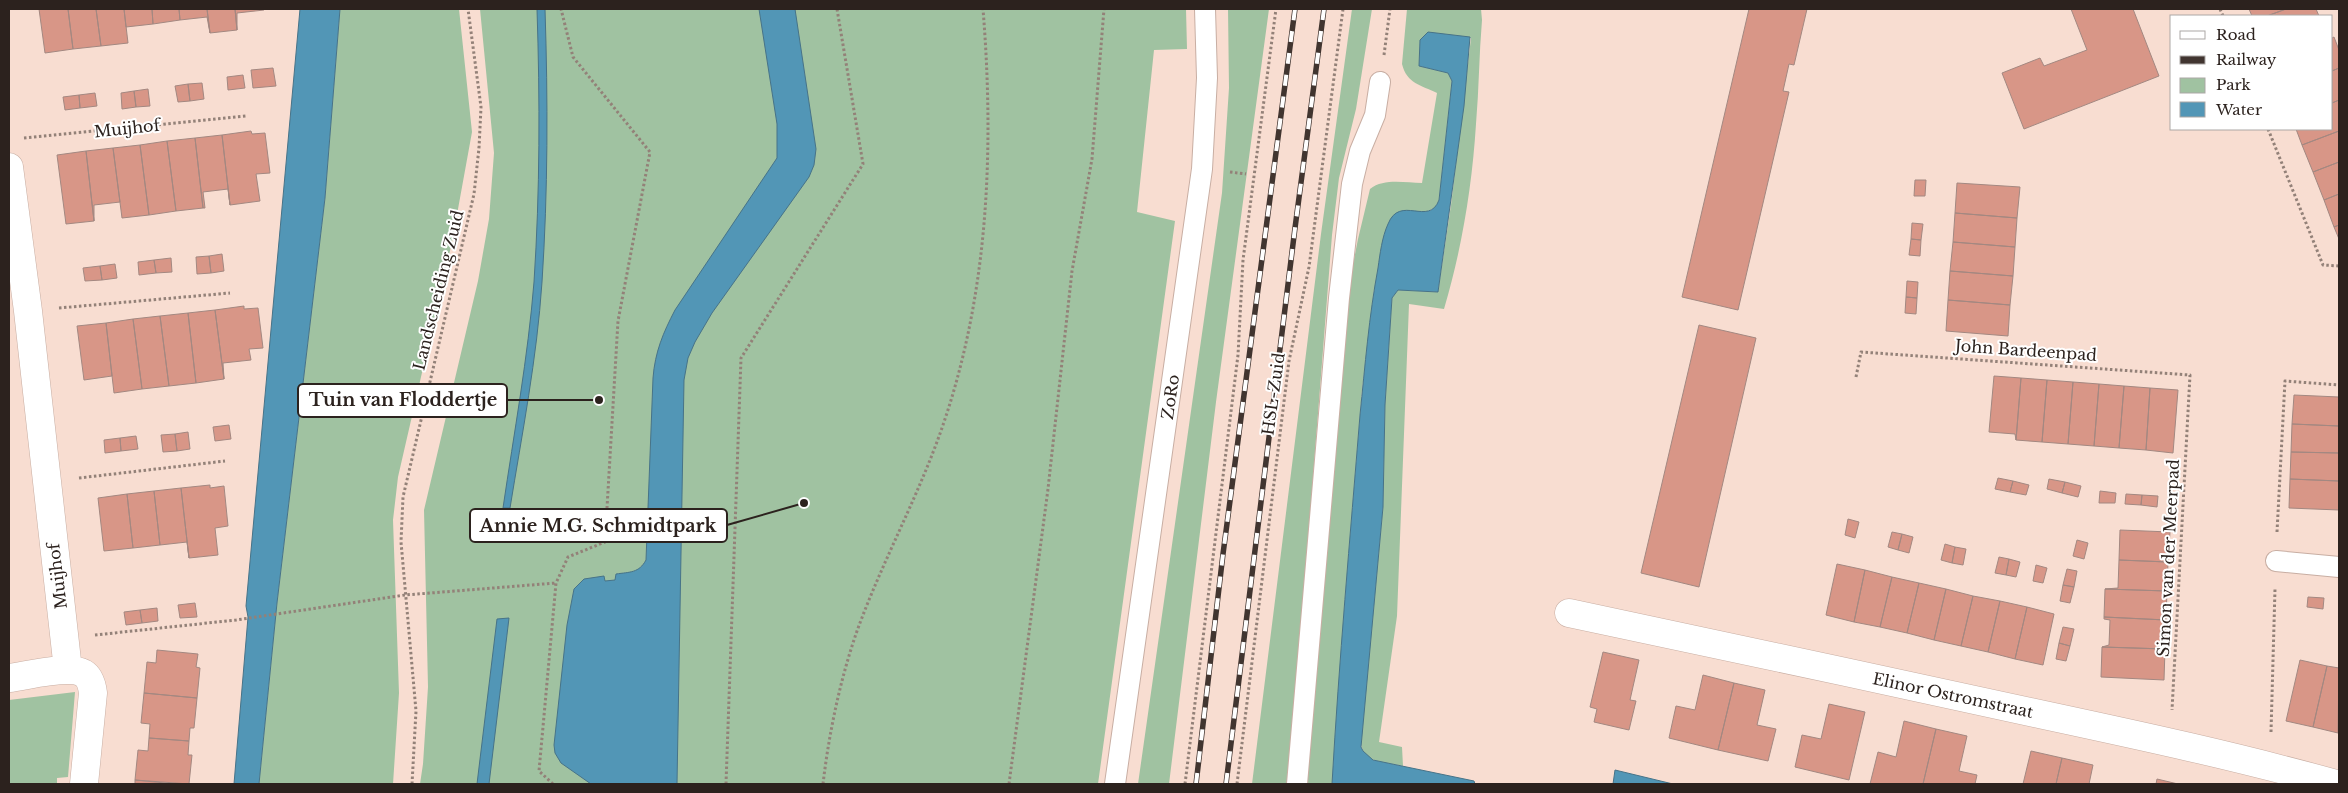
<svg xmlns="http://www.w3.org/2000/svg" width="2348" height="793" font-family="'Libre Baskerville',serif">
<style>
.green{fill:#a0c2a1}
.water{fill:#5296b6;stroke:#477388}
.building{fill:#d89687;stroke:#a38881}
.lines{fill:none;stroke-linecap:round;stroke-linejoin:round}
.service-casing{stroke:#c8aea3;stroke-width:22}
.minor-casing{stroke:#c8aea3;stroke-width:29}
.path{stroke:#938178;stroke-width:3;stroke-dasharray:2.5 2.5;stroke-linecap:butt}
.service{stroke:#fff;stroke-width:20}
.minor{stroke:#fff;stroke-width:28}
.rail-casing{stroke:#413530;stroke-width:5.5}
.rail{stroke:#fff;stroke-width:4;stroke-dasharray:11;stroke-linecap:butt}
.labels{text-anchor:middle;stroke-width:4;stroke-linejoin:round;paint-order:stroke}
.street-label{font-size:16px;fill:#2c221e;stroke:#fff}
.leader{fill:none;stroke:#2c221e;stroke-width:2}
.callout-dot{fill:#2c221e;stroke:#fff;stroke-width:2}
.callout{fill:#fff;stroke:#2c221e;stroke-width:2}
.callout-label{font-size:18px;text-anchor:middle;font-weight:bold;fill:#2c221e}
</style>
<rect width="100%" height="100%" fill="#f8ddd1"/>
<path class="green" d="M340,9h119l13,123 -20,110 -54,235 -5,43 6,173 -6,91h-134l18,-181 48,-405z
M480,9h706l1,40 -33,1 -17,162 38,9 -77,563h-678l3,-20 5,-77 -4,-177 54,-229 11,-62 5,-66z
M1228,9h41l-53,393 -47,382h-31l84,-591 7,-105z
M1352,9h20l-16,100 -17,69 -7,57 -43,549h-37l69,-550z
M1407,9h74l1,11c-3,35 -3,69 -6,104 -4,63 -14,124 -32,185l-35,-5 -12,312 -18,126 23,5 1,19c-16,-4 -41,-2 -42,-24l22,-235 2,-102 7,-107 6,-8 40,2 13,-87 20,-167 -51,3 -1,25 29,7 4,8 -13,119 -3,7 -10,5 -52,78 -12,100 -18,221 -12,173h-25l40,-489 11,-56 12,-50c14,-11 35,-6 52,-6l15,-90c-16,-8 -30,-9 -35,-29z
M75,692l-7,85 -11,1v6h-48v-84z"/>
<path class="water" d="M300,9h40l-15,189 -48,405 -18,181h-25l14,-167 -2,-11z
M537,9h8c3,91 3,182 -3,273 -5,76 -20,152 -32,226h-7c11,-75 25,-151 31,-226 6,-91 6,-182 3,-273z
M759,9h36l21,140 -2,16 -5,12 -97,136 -17,29 -7,16 -4,22 -7,404h-86l-30,-21 -6,-10 -1,-8 13,-120 7,-36 10,-10 20,-3 1,5 10,-1 1,-6c14,-2 23,-1 30,-14l7,-182c2,-26 10,-45 22,-68l102,-152v-34z
M1428,32l42,5 -6,69 -26,186 -40,-2 -6,8 -7,107 -2,102 -22,240 2,4 10,9 101,21 1,3h-143c7,-123 18,-246 28,-369 5,-49 9,-99 18,-147 2,-14 4,-31 10,-44 12,-30 41,3 51,-24l13,-119 -4,-8 -29,-7 1,-26z
M509,618l-20,166h-12l20,-165z
M1615,770l58,14h-60z"/>
<path class="building" d="M39,9h29l5,40 -28,4z
M68,9h28l5,37 -28,3z
M96,9h28l4,34 -27,3z
M124,9h28l1,15 -27,3z
M152,9h27l1,11 -27,4z
M179,9h28l3,24 -3,-16 -27,3z
M207,9h28l2,21 -27,3z
M235,9h29v1l-27,3v17z
M1749,9h58l-13,56 -5,-1 -6,27 6,1 -51,218 -56,-13z
M2071,9h62l26,67 -135,53 -22,-56 38,-15 4,8 43,-16z
M2249,9h37l-19,7h-15z
M2286,9h30l3,7h-52z
M2334,37l5,13v18l-7,3v-33z
M273,68l3,18 -23,2 -2,-18z
M2339,68v32l-7,3v-32z
M243,75l2,13 -17,2 -1,-13z
M202,83l2,16 -14,2 -2,-17z
M188,84l2,17 -12,1 -3,-16z
M148,89l2,17 -14,1 -2,-16z
M134,91l2,16 -14,2 -1,-16z
M95,93l2,13 -17,2 -1,-13z
M79,95l1,13 -15,2 -2,-13z
M2339,100v31l-37,14 -6,-16h36v-26z
M251,131l1,3 13,-1 5,40 -14,1 4,27 -30,4 -8,-70z
M2339,131v31l-26,10 -11,-27z
M222,135l8,70 -2,-16 -25,3 2,16h-2l-8,-70z
M195,138l8,70 -27,3 -9,-70z
M167,141l9,70 -27,4 -9,-70z
M140,145l9,70 -27,3 -9,-70z
M113,148l7,54 -26,3v16l-8,-70z
M86,151l8,70 -28,3 -9,-69z
M2339,162v32l-15,6 -11,-28z
M1915,180h11l-1,16h-11z
M1957,183l63,4 -3,31 -62,-5z
M2339,194v31l-5,2 -10,-27z
M1955,213l62,5 -2,29 -62,-5z
M1912,223l11,1 -2,16 -10,-1z
M2339,225v14l-5,-12z
M1911,239l10,1 -1,16 -11,-1z
M1953,242l62,5 -2,29 -63,-5z
M222,254l2,17 -13,2 -2,-17z
M209,256l2,17 -14,1 -1,-17z
M171,258l1,14 -16,1 -2,-13z
M154,260l2,13 -17,2 -1,-13z
M115,264l2,14 -15,2 -2,-14z
M100,266l2,14 -17,1 -2,-13z
M1950,271l63,5 -3,29 -62,-5z
M1907,281l11,1 -1,16 -11,-1z
M1906,297l11,1 -1,16 -11,-1z
M1948,300l62,5 -2,31 -62,-5z
M244,306v3l14,-1 5,40 -14,1 2,11 -28,3 1,16 -9,-69z
M215,310l9,69 -28,4 -8,-70z
M188,313l8,70 -27,3 -9,-70z
M160,316l9,70 -27,3 -9,-70z
M133,319l9,70 -28,4 -8,-70z
M106,323l6,53 -28,4 -7,-54z
M1699,325l57,13 -57,249 -58,-14z
M1994,376l27,2 -5,62 -1,-6 -26,-2z
M2021,378l26,2 -5,62 -26,-2z
M2047,380l26,2 -5,62 -26,-2z
M2073,382l26,2 -5,62 -26,-2z
M2099,384l25,2 -5,62 -25,-2z
M2124,386l26,2 -4,62 -27,-2z
M2150,388l28,2 -5,63 -27,-3z
M2294,395l45,2v29l-47,-2z
M2292,424l47,2v27l-48,-1z
M229,425l2,14 -16,2 -2,-14z
M188,432l2,17 -13,2 -2,-17z
M175,434l2,17 -14,1 -2,-17z
M136,436l2,13 -17,2 -1,-13z
M120,438l1,13 -16,2 -1,-13z
M2291,452l48,1v28l-49,-2z
M1998,478l15,3 -3,11 -15,-3z
M2049,479l16,3 -3,11 -15,-4z
M2290,479l49,2v29l-50,-2z
M2013,481l16,4 -3,10 -16,-3z
M2065,482l16,4 -3,11 -16,-4z
M210,485v3l14,-2 4,40 -13,2 3,27 -29,3 -8,-70z
M181,488l8,70 -2,-16 -27,3 -6,-54z
M154,491l6,54 -27,3 -6,-54z
M2100,491l16,2 -1,10h-16z
M127,494l6,54 -29,3 -6,-53z
M2126,494l16,1 -1,10 -16,-1z
M2142,495l16,1 -1,11 -16,-2z
M1848,519l11,3 -4,16 -10,-3z
M2120,530l50,2 -2,30 -49,-2z
M1892,532l10,2 -4,16 -10,-3z
M1902,534l11,3 -4,16 -11,-3z
M2077,540l11,3 -4,16 -11,-3z
M1945,544l10,3 -3,16 -11,-3z
M1955,547l11,2 -3,16 -11,-2z
M1999,557l10,2 -3,16 -11,-2z
M2009,559l11,3 -4,15 -10,-2z
M2119,560l49,2 -1,29 -62,-2 13,-1z
M1837,564l28,6 -11,52 -28,-7z
M2036,565l11,3 -4,15 -10,-2z
M2067,569l10,2 -3,16 -11,-2z
M1865,570l27,7 -12,50 -26,-5z
M1892,577l27,6 -12,50 -27,-6z
M1919,583l27,6 -12,51 -27,-7z
M2063,585l11,2 -4,16 -10,-2z
M1946,589l27,7 -12,50 -27,-6z
M2105,589l62,2 -1,29 -62,-3z
M1973,596l27,5 -12,51 -27,-6z
M2308,597l16,1 -1,11 -16,-2z
M2000,601l27,6 -12,52 -27,-7z
M195,603l2,14 -17,1 -2,-13z
M2027,607l27,7 -11,51 -28,-6z
M157,608l1,13 -16,2 -2,-13z
M140,610l2,13 -16,2 -2,-13z
M2104,617l62,3 -1,29 -63,-2 7,-2 1,-25 -6,-1z
M2063,627l11,2 -4,17 -11,-3z
M2059,643l11,3 -4,15 -10,-2z
M2102,647l63,2 -1,31 -63,-3z
M157,650l41,4 -2,13 4,1 -3,30 -53,-5 3,-31 9,1z
M1603,652l36,8 -9,40 6,1 -7,29 -35,-8 3,-13 -7,-2z
M2300,660l27,6 -14,61 -27,-6z
M2327,666l12,2 -1,65 -25,-6z
M1703,675l31,8 -16,67 -49,-12 7,-32 19,4z
M1734,683l31,7 -8,35 19,4 -8,32 -50,-11z
M144,693l53,5 -3,30h-4l-1,13 -40,-3 1,-14 -9,-1z
M1829,704l36,8 -16,68 -54,-13 7,-32 19,4z
M1904,721l32,8 -13,55h-53l8,-32 18,5z
M1936,729l31,7 -8,35 18,4 -2,9h-52z
M149,738l40,3 -1,14h4l-3,29 -54,-4 3,-30 10,1z
M2031,751l31,7 -6,26h-33z
M2062,758l31,7 -4,19h-33z
M2157,779l21,5h-22z
M135,780l40,4h-40z"/>
<g class="lines">
<g class="service-casing">
<path id="service" d="M2276,561l63,6
M1115,784l87,-615 5,-91 -2,-69
M1297,784l42,-486 13,-114 8,-33 15,-36 5,-33"/>
</g>
<g class="minor-casing">
<path id="minor" d="M9,167l19,144 40,359
M1569,613c158,34 317,67 475,102 98,21 195,42 292,69
M9,678c17,-2 59,-13 74,-5 7,4 9,12 10,20l-9,91"/>
</g>
<path class="path" d="M2220,9l3,7
M1384,55l6,-46
M2268,129l55,136 16,1
M24,138l222,-22
M1230,172l16,2
M59,308l171,-15
M1856,377l5,-25 329,23 -18,335
M79,478l146,-17
M2277,532l8,-151 54,4
M95,635l141,-15 169,-25 151,-12
M2271,732l4,-143
M412,784l4,-73 -15,-169 2,-45 71,-303 5,-46 2,-41 -13,-98
M553,784l-14,-13 17,-188 12,-26 37,-15 13,-221 32,-169 -77,-95 -12,-48
M726,784l15,-426 122,-194 -26,-155
M823,784c6,-51 17,-104 34,-153 26,-72 64,-139 88,-212 44,-132 49,-273 38,-410
M1009,784l39,-295 24,-218 20,-112 12,-150
M1185,784l53,-429 5,-95 33,-251
M1237,784l52,-423 20,-94 34,-258"/>
<use href="#service" class="service"/>
<use href="#minor" class="minor"/>
<g class="rail-casing">
<path id="rail" d="M1196,784l27,-230 72,-545
M1226,784l69,-556 29,-219"/>
</g>
<use href="#rail" class="rail"/>
</g>
<g class="labels">
<g class="street-label">
<text transform="translate(127 128) rotate(-6)" y="6">Muijhof</text>
<text transform="translate(438 290) rotate(-76)" y="6">Landscheiding Zuid</text>
<text transform="translate(2026 350) rotate(4)" y="6">John Bardeenpad</text>
<text transform="translate(1273 394) rotate(-82)" y="6">HSL-Zuid</text>
<text transform="translate(1170 397) rotate(-82)" y="6">ZoRo</text>
<text transform="translate(2168 558) rotate(-87)" y="6">Simon van der Meerpad</text>
<text transform="translate(57 576) rotate(-97)" y="6">Muijhof</text>
<text transform="translate(1953 695) rotate(12)" y="6">Elinor Ostromstraat</text>
</g>
</g>
<path class="leader" d="M599 400L507 400M804 503L727 525"/>
<g class="callout-dot">
<circle cx="599" cy="400" r="5"/>
<circle cx="804" cy="503" r="5"/>
</g>
<g class="callout">
<rect x="298" y="384" width="209" height="33" rx="5"/>
<rect x="470" y="509" width="257" height="33" rx="5"/>
</g>
<g class="callout-label">
<text x="403" y="406">Tuin van Floddertje</text>
<text x="598" y="532">Annie M.G. Schmidtpark</text>
</g>
<rect width="2348" height="793" fill="none" stroke="#2c221e" stroke-width="20"/>
<rect x="2170" y="15" width="162" height="115" fill="#ffffff" stroke="#aba7a5"/>
<rect x="2180" y="31" width="25" height="8" fill="#ffffff" stroke="#aba7a5"/>
<text x="2216" y="40" font-size="15" fill="#2c221e">Road</text>
<rect x="2180" y="56" width="25" height="8" fill="#413530" stroke="#aba7a5"/>
<text x="2216" y="65" font-size="15" fill="#2c221e">Railway</text>
<rect x="2180" y="78" width="25" height="15" fill="#a0c2a1" stroke="#aba7a5"/>
<text x="2216" y="90" font-size="15" fill="#2c221e">Park</text>
<rect x="2180" y="102" width="25" height="15" fill="#5296b6" stroke="#aba7a5"/>
<text x="2216" y="115" font-size="15" fill="#2c221e">Water</text>
</svg>
